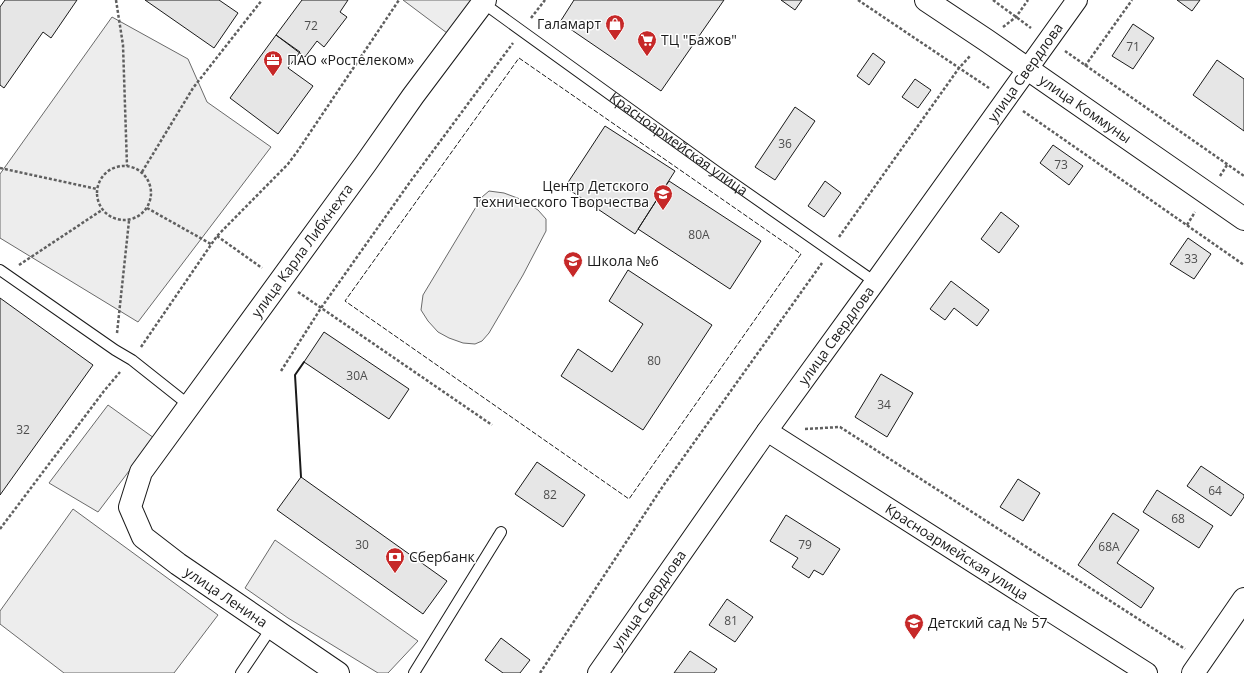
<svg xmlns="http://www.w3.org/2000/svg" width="1244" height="673" font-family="'Open Sans',sans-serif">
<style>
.built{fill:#ededed;stroke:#6a6a6a}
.building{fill:#e6e6e6;stroke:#1a1a1a}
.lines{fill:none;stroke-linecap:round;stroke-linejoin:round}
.service-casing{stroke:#1a1a1a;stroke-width:12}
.minor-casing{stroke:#1a1a1a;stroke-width:22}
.tertiary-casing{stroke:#1a1a1a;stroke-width:24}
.secondary-casing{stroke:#1a1a1a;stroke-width:24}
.path{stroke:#5f5f5f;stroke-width:2.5;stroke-dasharray:3 2;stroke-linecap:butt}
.service{stroke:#fff;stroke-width:10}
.minor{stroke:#fff;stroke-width:20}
.tertiary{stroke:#fff;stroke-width:22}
.secondary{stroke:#fff;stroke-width:22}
.fence{stroke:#1a1a1a;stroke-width:1;stroke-dasharray:5 2;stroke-linecap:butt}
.wall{stroke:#1a1a1a;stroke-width:2}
.labels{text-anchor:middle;stroke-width:3;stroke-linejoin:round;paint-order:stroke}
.number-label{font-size:12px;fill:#4d4d4d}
.poi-label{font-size:14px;fill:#1a1a1a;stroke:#fff;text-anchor:start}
.street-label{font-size:14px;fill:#1a1a1a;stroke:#fff}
</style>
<rect width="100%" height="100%" fill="#fff"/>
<path class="built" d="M403,0h82l-30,39z
M112,17l76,42 19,43 64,45 -133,175 -138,-84v-64z
M489,191l15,2 16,6 18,11 8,9v12l-23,44 -34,58 -7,8 -7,3 -12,-1 -14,-5 -11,-6 -10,-11 -7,-11 2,-15 59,-98z
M108,405l46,33 -56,74 -49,-29z
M73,509l145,106 -44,58h-110l-64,-49v-13z
M275,540l143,101 -30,32h-10l-90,-55 -43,-30z"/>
<path class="building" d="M5,0h72l-26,38 -8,-6 -39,56 -4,-3v-78z
M145,0h74l19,13 -24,35z
M302,0h46l-8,12 7,5 -23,30 -7,-6 -12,16 -29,-22z
M574,0h150l-63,91 -101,-69z
M781,0h21l-7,10z
M1177,0h23l-8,11z
M1133,24l21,14 -21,31 -21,-13z
M276,35l24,17 -12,16 25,18 -35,48 -48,-36z
M873,53l12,9 -16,23 -12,-9z
M1217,60l27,19v52l-51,-36z
M915,79l16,11 -13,18 -16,-11z
M795,107l20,14 -40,59 -20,-13z
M605,126l70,45 -40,63 -70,-47z
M1053,145l30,21 -14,19 -29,-22z
M669,181l92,60 -31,48 -92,-60z
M825,181l16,12 -17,24 -16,-11z
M1001,212l18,14 -20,27 -18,-14z
M1188,238l23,16 -17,25 -24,-15z
M628,270l84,55 -69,105 -82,-54 17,-27 34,23 31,-48 -34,-23z
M951,281l38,29 -12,16 -23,-18 -9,12 -15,-11z
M0,298l93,67 -93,130z
M324,332l85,57 -20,30 -85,-57z
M881,374l32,19 -26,44 -32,-20z
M537,462l48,33 -22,32 -48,-33z
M1201,466l43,29v2l-13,19 -44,-30z
M301,477l146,104 -24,33 -146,-104z
M1018,479l22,14 -17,28 -23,-14z
M1157,490l56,36 -14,22 -56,-36z
M1113,513l26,17 -22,33 37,25 -13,20 -63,-43z
M786,515l54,34 -17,26 -9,-5 -5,8 -17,-11 6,-9 -28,-17z
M727,599l26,18 -18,25 -26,-17z
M501,638l29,22 -10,13h-17l-18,-13z
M690,651l27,18 -3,4h-40z"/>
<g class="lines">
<g class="service-casing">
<g id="service">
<path id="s1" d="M483,3l233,168 159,111"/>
<path d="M0,270l115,80 17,10 58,46"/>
<path d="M241,673l31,-46"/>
<path d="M414,673l87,-141"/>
</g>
</g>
<g class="minor-casing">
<g id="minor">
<path id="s2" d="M767,431l380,242"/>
<path id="s3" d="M598,673l169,-242 108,-149 202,-282"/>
</g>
</g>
<g class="tertiary-casing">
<g id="tertiary">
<path id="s4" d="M926,0l60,40 258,179"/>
<path id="s5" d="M338,673l-160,-109 -35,-27 -13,-30 11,-35 225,-309 47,-67 72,-96"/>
</g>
</g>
<g class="secondary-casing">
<path id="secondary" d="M1193,673l51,-74"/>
</g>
<path class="path" d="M116,0l7,45 4,121
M858,0l131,88
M993,0l38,28
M531,18l14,-18
M1003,27l13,-10 12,-17
M1065,51l179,125
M1085,66l47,-66
M1023,111l221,154
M97 193a27 27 0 1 1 54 0a27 27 0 1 1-54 0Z
M0,168l97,21
M142,172l51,-84 69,-88
M1220,176l7,-11
M147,208l64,36
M1187,225l8,-13
M217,236l45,32
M839,237l120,-169 12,-13
M19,265l83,-55
M298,292l194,133
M117,333l12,-112
M141,347l76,-111 71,-72 9,-12 102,-152
M281,371l40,-63 89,-126 103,-139
M805,429l35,-2 345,222
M0,529l104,-138 16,-19
M540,673l123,-187 159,-223"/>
<use href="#service" class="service"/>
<use href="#minor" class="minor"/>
<use href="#tertiary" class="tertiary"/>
<use href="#secondary" class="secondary"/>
<path class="fence" d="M519,58l282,196 -172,245 -284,-198z"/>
<path class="wall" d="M301,477l-6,-102 9,-13"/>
</g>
<defs>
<g id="shop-pin" transform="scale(1)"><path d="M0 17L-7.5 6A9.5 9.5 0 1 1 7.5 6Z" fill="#c62828" stroke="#fff"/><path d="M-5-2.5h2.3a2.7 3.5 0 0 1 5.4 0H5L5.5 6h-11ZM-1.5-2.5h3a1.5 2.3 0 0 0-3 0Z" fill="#fff"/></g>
<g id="supermarket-pin" transform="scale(1)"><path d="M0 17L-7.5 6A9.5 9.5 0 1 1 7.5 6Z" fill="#c62828" stroke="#fff"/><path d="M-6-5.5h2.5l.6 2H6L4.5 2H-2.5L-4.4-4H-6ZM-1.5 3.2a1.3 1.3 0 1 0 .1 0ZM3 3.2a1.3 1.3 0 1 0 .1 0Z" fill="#fff"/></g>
<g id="office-pin" transform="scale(1)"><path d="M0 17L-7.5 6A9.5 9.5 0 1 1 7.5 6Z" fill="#c62828" stroke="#fff"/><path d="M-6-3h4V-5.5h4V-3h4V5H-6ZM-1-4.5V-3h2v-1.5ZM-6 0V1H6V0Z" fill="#fff"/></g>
<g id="school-pin" transform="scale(1)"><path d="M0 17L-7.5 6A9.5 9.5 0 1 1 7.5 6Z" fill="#c62828" stroke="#fff"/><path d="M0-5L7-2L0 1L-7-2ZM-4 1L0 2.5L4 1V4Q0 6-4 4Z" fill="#fff"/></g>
<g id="bank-pin" transform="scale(1)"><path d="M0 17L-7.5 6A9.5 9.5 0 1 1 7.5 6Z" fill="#c62828" stroke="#fff"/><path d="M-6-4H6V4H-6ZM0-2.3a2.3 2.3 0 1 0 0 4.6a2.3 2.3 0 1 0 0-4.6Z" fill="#fff"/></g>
</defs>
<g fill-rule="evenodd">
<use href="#shop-pin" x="615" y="24"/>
<use href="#supermarket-pin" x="647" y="40"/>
<use href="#office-pin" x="273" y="60"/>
<use href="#school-pin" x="663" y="194"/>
<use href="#school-pin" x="573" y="261"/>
<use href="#bank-pin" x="395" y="557"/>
<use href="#school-pin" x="914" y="623"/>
</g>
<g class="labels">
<g class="number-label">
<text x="311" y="30">72</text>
<text x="1133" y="51">71</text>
<text x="785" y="148">36</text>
<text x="1061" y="169">73</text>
<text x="699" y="239">80А</text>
<text x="1191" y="263">33</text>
<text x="654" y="365">80</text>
<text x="357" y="380">30А</text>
<text x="884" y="409">34</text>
<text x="23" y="434">32</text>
<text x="1215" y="495">64</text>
<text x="550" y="499">82</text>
<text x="1178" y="523">68</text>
<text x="362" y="549">30</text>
<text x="805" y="549">79</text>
<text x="1109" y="551">68А</text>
<text x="731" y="625">81</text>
</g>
<g class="poi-label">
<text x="601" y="29" text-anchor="end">Галамарт</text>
<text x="661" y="45">ТЦ "Бажов"</text>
<text x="287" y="65">ПАО «Ростелеком»</text>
<text x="649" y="191" text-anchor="end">Центр Детского<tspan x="649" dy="16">Технического Творчества</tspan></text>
<text x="587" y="266">Школа №6</text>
<text x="409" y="562">Сбербанк</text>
<text x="928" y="628">Детский сад № 57</text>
</g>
<g class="street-label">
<text dy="5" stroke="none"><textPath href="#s3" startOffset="737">улица Свердлова</textPath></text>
<text dy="5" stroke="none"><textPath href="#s4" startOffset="193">улица Коммуны</textPath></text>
<text dy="5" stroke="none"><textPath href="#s1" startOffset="241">Красноармейская улица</textPath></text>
<text dy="5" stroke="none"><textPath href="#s5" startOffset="581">улица Карла Либкнехта</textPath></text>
<text dy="5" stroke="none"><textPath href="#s3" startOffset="413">улица Свердлова</textPath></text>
<text dy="5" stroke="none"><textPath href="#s2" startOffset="225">Красноармейская улица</textPath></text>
<text transform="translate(226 597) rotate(34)" y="5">улица Ленина</text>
<text dy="5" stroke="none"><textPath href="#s3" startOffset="89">улица Свердлова</textPath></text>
</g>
</g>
</svg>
